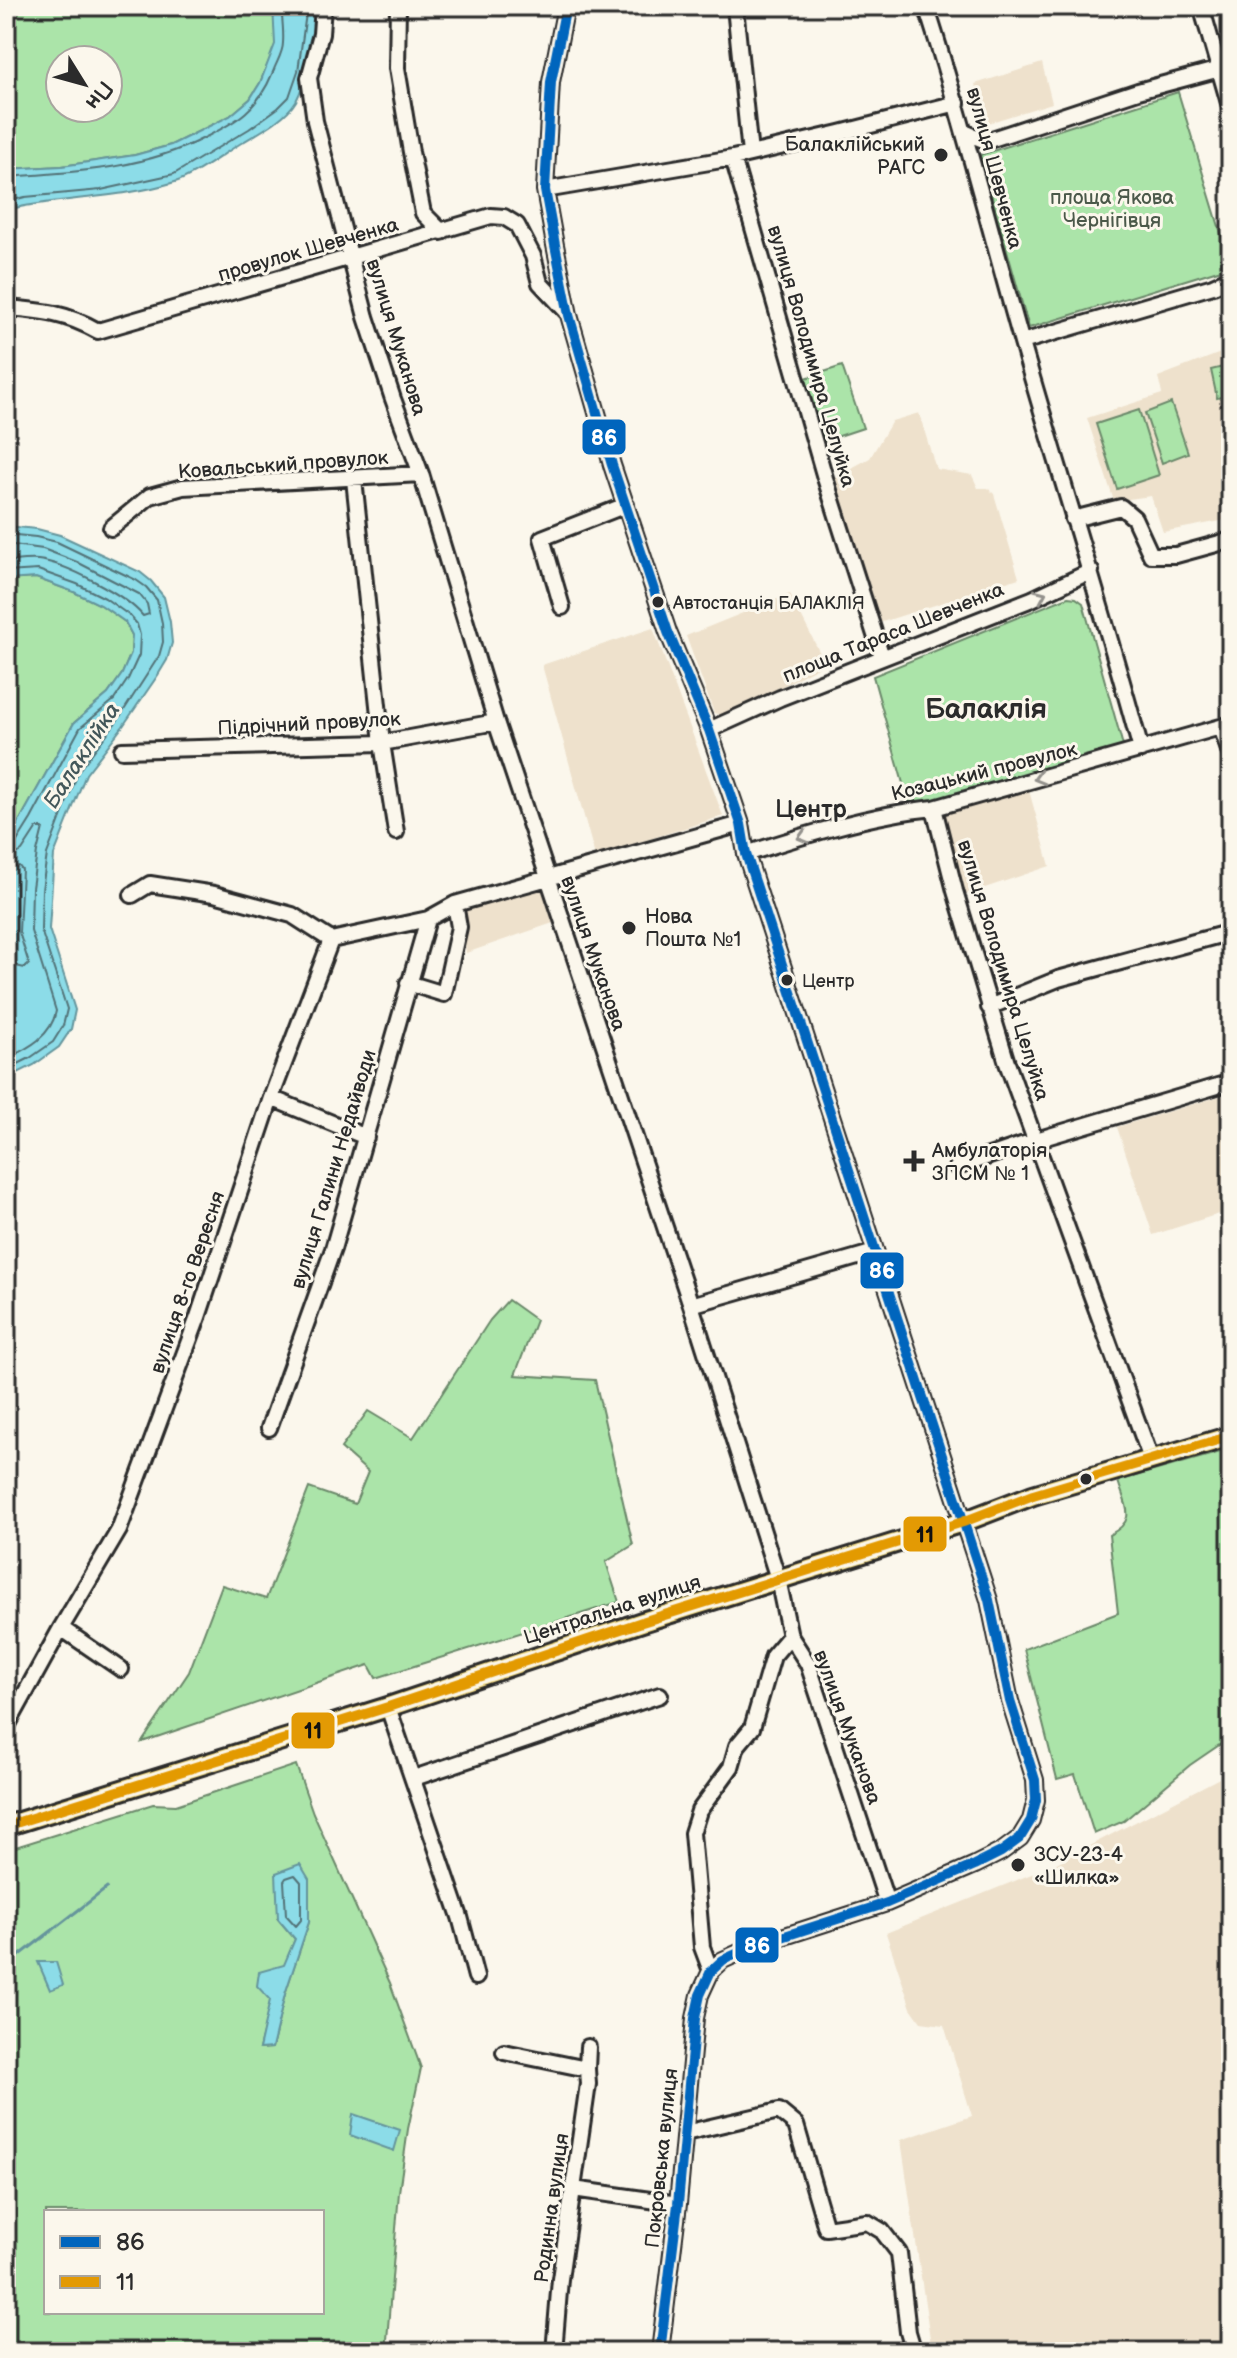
<svg xmlns="http://www.w3.org/2000/svg" width="1237" height="2358" font-family="'Balsamiq Sans',sans-serif">
<style>
.built{fill:#eee1cc}
.green{fill:#abe4a9;stroke:#6b886a;stroke-width:2;fill-rule:evenodd}
.water{fill:#8cdce8;stroke:#65959c;stroke-width:2}
.lines{fill:none;stroke-linecap:round;stroke-linejoin:round}
.shore{stroke:#527277;stroke-width:2}
.stream{stroke:#65959c;stroke-width:3}
.minor-casing{stroke:#2b2b2b;stroke-width:20}
.major-casing{stroke:#2b2b2b;stroke-width:24}
.minor{stroke:#fbf7ec;stroke-width:14}
.major{stroke:#fbe080;stroke-width:18}
.bus-1-casing{stroke:#fbf7ec;stroke-width:16}
.bus-2-casing{stroke:#fbf7ec;stroke-width:16}
.bus-1{stroke:#0065bd;stroke-width:10}
.bus-2{stroke:#e39a04;stroke-width:10}
.oneway{stroke:#93918c}
.poi-dot{fill:#2b2b2b;stroke:#fbf7ec;stroke-width:3}
.labels{text-anchor:middle;stroke-width:6;stroke-linejoin:round;paint-order:stroke}
.bus-label{font-size:18px;fill:#2b2b2b;stroke:#fbf7ec;text-anchor:start}
.poi-label{font-size:20px;fill:#2b2b2b;stroke:#fbf7ec;text-anchor:start}
.street-label{font-size:20px;fill:#2b2b2b;stroke:#fbf7ec}
.park-label{font-size:20px;fill:#4b594a;stroke:#fbf7ec}
.water-label{font-size:22px;font-style:italic;fill:#43575a;stroke:#fbf7ec}
.quarter-label{font-size:24px;font-weight:bold;fill:#2b2b2b;stroke:#fbf7ec}
.district-label{font-size:28px;font-weight:bold;fill:#2b2b2b;stroke:#fbf7ec}
.line-badge{stroke:#fbf7ec;stroke-width:3}
.badge-label{font-size:22px;text-anchor:middle;font-weight:bold;fill:#fff}
.pale-badge-label{font-size:22px;text-anchor:middle;font-weight:bold;fill:#111}
</style>
<rect width="100%" height="100%" fill="#fbf7ec"/>
<filter id="ink" filterUnits="userSpaceOnUse"><feTurbulence type="fractalNoise" baseFrequency=".0125" numOctaves="2"/><feDisplacementMap in="SourceGraphic" scale="16" xChannelSelector="R" yChannelSelector="G"/><feConvolveMatrix kernelMatrix="1 2 1 2 8 2 1 2 1" color-interpolation-filters="sRGB"/></filter>
<g filter="url(#ink)">
<path class="built" d="M1042,63l10,40 -67,21 -10,-40z
M1231,349v170l-68,13 -12,-36 -37,5 -27,-83 75,-24 -4,-17z
M919,413l17,56 36,6 6,13h10l6,6 25,84 -140,45 -44,-146 35,-19 22,-37z
M790,594l35,69 -99,54 -12,-4 -28,-77z
M653,628l70,188 -128,40 -53,-191z
M1028,787l22,79 -86,29 -22,-79 3,-6z
M542,885l11,38 -87,30 -5,-44z
M1231,1093v117l-78,25 -36,-108z
M1231,1772v580h-299l-31,-212 71,-24 -28,-91 -23,-3 -10,-14 -25,-75 163,-66z"/>
<path class="green" d="M6,6h267l3,38 -16,39 -10,16 -20,17 -59,29 -36,10 -73,11 -56,3zM60,60h48v48h-48z
M1178,92l53,174 -202,62 -49,-173z
M1231,365v30l-14,3 -6,-28z
M842,366l21,62 -42,14 -21,-62z
M1171,403l17,50 -26,10 -17,-50z
M1139,410l20,65 -42,14 -21,-65z
M36,578l38,14 27,13 24,17 7,13 -1,18 -9,21 -14,20 -34,29 -68,122v-265z
M1068,597l8,1 7,5 42,150 -214,59 -38,-136z
M508,1300l28,20 -21,55 80,5 38,165 -27,17 13,40 -243,76 -7,-13 -227,77 47,-70 33,-87 44,14 43,-111 46,16 13,-32 -27,-24 27,-37 45,27 77,-118z
M1231,1449v288l-41,28 -66,56 -30,13 -19,-60 -18,5 -33,-130 94,-36 -9,-78c29,-15 17,-27 9,-54z
M296,1765l17,48 77,170 31,85 -13,61 -9,63 -13,160h-380v-502l147,-46 23,1zM278,1919l31,3 -24,72 -13,54 -13,1 12,-49 24,-61zM46,2212h276v100h-276z"/>
<path class="water" d="M273,6h41l1,5c-4,29 -5,64 -19,90 -10,17 -36,31 -53,41 -19,11 -48,34 -68,40 -55,17 -114,15 -169,28v-41l56,-3 73,-11 36,-10 59,-29 20,-17 10,-16 15,-39z
M6,526l31,3 23,6 80,37 11,9 13,16 6,25 2,21 -5,17 -9,15 -35,51 -37,48 -32,81 -5,74 26,81 -4,19 -12,18 -25,18 -28,14v-60l6,-15 -6,-15v-144l68,-122 34,-29 14,-20 9,-21 1,-18 -7,-13 -24,-17 -27,-13 -38,-14 -30,2z
M300,1864l9,15v43l-24,72 -13,54 -13,1 11,-49 -13,-14 2,-14 25,-7 11,-26 -17,-20 -2,-46z
M38,1962h18l7,23 -13,5z
M353,2114l47,16 -6,21 -44,-16z"/>
<g class="lines">
<path class="shore" d="M6,177c69,-5 135,-7 198,-39 34,-17 54,-29 69,-66 3,-9 10,-19 10,-29 1,-12 -1,-25 -2,-37
M6,202l19,-5 76,-7 73,-16 75,-45 29,-21 11,-11 9,-26 9,-65
M6,534l30,3 21,5 79,38 10,7 11,13 5,23 1,19 -4,14 -42,65 -38,49 -32,84 -5,36 -1,40 26,79 -4,17 -10,16 -23,16 -24,12
M6,544l37,5 34,13 62,32 8,10 2,10 -6,2c-17,-21 -78,-53 -105,-56 -10,-1 -22,1 -32,2
M6,572l32,-2 39,14 28,14 25,18 7,8 3,11 -1,20 -11,24 -14,21 -34,28 -49,91 -15,24 -10,3
M6,856l9,-1 7,-4 15,-23h6l-6,24 -5,36 -1,43 25,80c-5,26 -28,37 -50,48
M6,868l13,-2 3,4 -3,62 10,32 -4,4 -19,-4
M295,1875l6,7v38l-5,6 -10,-11 -2,-34 2,-3z"/>
<path class="stream" d="M6,1966l101,-78"/>
<g class="minor-casing">
<path id="minor" d="M323,6l-2,28 -12,44 6,43 51,196 27,82 28,75 75,248 195,583 87,274 12,57 18,28 79,239
M398,6l-1,62 14,84 12,61 19,19
M566,6l-15,76 -6,108 10,55 14,70 43,150 56,167 41,98 32,94 5,30 243,746 21,101 25,79 1,20 -5,20 -11,18 -19,14 -26,13 -88,38 -133,43 -31,14 -12,11 -11,24 -5,23 -17,186 -18,148
M926,6c36,111 64,225 96,337 39,136 82,270 119,407
M1201,6l30,104
M735,7l15,147
M964,132l22,9 152,-50 93,-25
M733,158l92,320 57,179
M545,190l188,-32 107,-25 117,-30
M8,308c35,3 58,5 90,23l393,-115 13,1 13,8 16,31 7,27 28,30
M1022,342l191,-56 18,-8
M354,479l28,264 14,89
M1073,519l48,-12 13,11 17,37h25l55,-15
M111,528l39,-32 33,-9 238,-13
M562,607l-20,-69 84,-33
M1221,727l10,29
M709,730l71,-32 252,-99 59,-28
M122,750l260,-7 114,-21
M934,808l21,83 52,172 144,396
M746,854c59,-19 126,-40 188,-46l297,-84
M132,895l18,-11 64,10 78,21 39,25 97,-21 27,-15 286,-80
M408,983l36,11 15,-67 -4,-23
M989,1007l69,-28 173,-47
M271,1098l95,39
M957,1167l79,-27 195,-58
M691,1305l184,-53
M269,1428l64,-179 95,-330
M61,1628l60,41
M388,1707l72,210 16,60
M6,1728l55,-100 58,-98 79,-213 73,-219 60,-158
M414,1778l246,-83
M711,1971l-9,-24 -10,-114 7,-22 32,-44 6,-21 15,-18 21,-72 17,-20
M504,2052l83,17 1,15 -28,195 -6,73
M587,2069l1,-22
M685,2133l94,-22 17,14 30,103 41,-6 15,9 17,22 9,79 6,20
M573,2189l105,15"/>
</g>
<g class="major-casing">
<path id="major" d="M6,1826l382,-119 254,-85 321,-100 70,-27 198,-59"/>
</g>
<use href="#minor" class="minor"/>
<use href="#major" class="major"/>
<g class="bus-1-casing">
<path id="bus-1" d="M566,6l-15,76 -6,108 10,55 14,70 43,150 56,167 41,98 32,94 5,30 243,746 21,101 25,79 1,20 -5,20 -11,18 -19,14 -26,13 -88,38 -133,43 -31,14 -12,11 -11,24 -5,23 -17,186 -18,148"/>
</g>
<g class="bus-2-casing">
<path id="bus-2" d="M6,1826l382,-119 254,-85 321,-100 70,-27 198,-59"/>
</g>
<use href="#bus-1" class="bus-1"/>
<use href="#bus-2" class="bus-2"/>
</g>
<defs><path id="oneway-chevron" d="M-2-3.5L2.5 0L-2 3.5" fill="none" stroke-width="1.6" stroke-linecap="round" stroke-linejoin="round" transform="scale(2)"/></defs>
<g class="oneway">
<use href="#oneway-chevron" transform="translate(1041 595) rotate(-24)"/>
<use href="#oneway-chevron" transform="translate(1039 778) rotate(164)"/>
<use href="#oneway-chevron" transform="translate(803 837) rotate(164)"/>
</g>
</g>
<g class="poi-dot">
<circle cx="941" cy="155" r="8"/>
<circle cx="658" cy="602" r="7"/>
<circle cx="629" cy="928" r="8"/>
<circle cx="787" cy="980" r="7"/>
<path d="M910 1149h8v8h8v8h-8v8h-8v-8h-8v-8h8z"/>
<circle cx="1086" cy="1479" r="7"/>
<circle cx="1018" cy="1865" r="8"/>
</g>
<g class="labels">
<g class="bus-label">
<text x="673" y="609">Автостанція БАЛАКЛІЯ</text>
<text x="802" y="987">Центр</text>
</g>
<g class="poi-label">
<text x="925" y="151" text-anchor="end">Балаклійський<tspan x="925" dy="23">РАГС</tspan></text>
<text x="645" y="923">Нова<tspan x="645" dy="23">Пошта №1</tspan></text>
<text x="932" y="1157">Амбулаторія<tspan x="932" dy="23">ЗПСМ № 1</tspan></text>
<text x="1034" y="1861">ЗСУ-23-4<tspan x="1034" dy="23">«Шилка»</tspan></text>
</g>
<g class="street-label">
<text transform="translate(995 168) rotate(75)" y="7">вулиця Шевченка</text>
<text transform="translate(308 249) rotate(-16)" y="7">провулок Шевченка</text>
<text transform="translate(397 337) rotate(73)" y="7">вулиця Муканова</text>
<text transform="translate(812 356) rotate(74)" y="7">вулиця Володимира Целуйка</text>
<text transform="translate(283 464) rotate(-4)" y="7">Ковальський провулок</text>
<text transform="translate(893 632) rotate(-22)" y="7">площа Тараса Шевченка</text>
<text transform="translate(309 723) rotate(-3)" y="7">Підрічний провулок</text>
<text transform="translate(984 771) rotate(-14)" y="7">Козацький провулок</text>
<text transform="translate(594 953) rotate(71)" y="7">вулиця Муканова</text>
<text transform="translate(1004 970) rotate(73)" y="7">вулиця Володимира Целуйка</text>
<text transform="translate(333 1169) rotate(-73)" y="7">вулиця Галини Недайводи</text>
<text transform="translate(187 1282) rotate(-71)" y="7">вулиця 8-го Вересня</text>
<text transform="translate(612 1609) rotate(-18)" y="7">Центральна вулиця</text>
<text transform="translate(848 1727) rotate(70)" y="7">вулиця Муканова</text>
<text transform="translate(661 2158) rotate(-84)" y="7">Покровська вулиця</text>
<text transform="translate(551 2208) rotate(-82)" y="7">Родинна вулиця</text>
</g>
<g class="park-label">
<text x="1112" y="204">площа Якова<tspan x="1112" dy="23">Чернігівця</tspan></text>
</g>
<g class="water-label">
<text transform="translate(81 755) rotate(-57)" y="8">Балаклійка</text>
</g>
<g class="quarter-label">
<text x="811" y="817">Центр</text>
</g>
<g class="district-label">
<text x="986" y="718">Балаклія</text>
</g>
</g>
<g class="line-badge">
<rect x="581" y="418" width="46" height="38" rx="8" fill="#0065bd"/>
<rect x="859" y="1251" width="46" height="39" rx="8" fill="#0065bd"/>
<rect x="902" y="1515" width="46" height="38" rx="8" fill="#e39a04"/>
<rect x="290" y="1711" width="46" height="39" rx="8" fill="#e39a04"/>
<rect x="734" y="1926" width="46" height="38" rx="8" fill="#0065bd"/>
</g>
<g class="badge-label">
<text x="604" y="445">86</text>
<text x="882" y="1278">86</text>
<text x="757" y="1953">86</text>
</g>
<g class="pale-badge-label">
<text x="925" y="1542">11</text>
<text x="313" y="1738">11</text>
</g>
<rect width="1237" height="2358" fill="none" stroke="#fbf7ec" stroke-width="32"/>
<rect x="16" y="16" width="1205" height="2326" fill="none" stroke="#2b2b2b" stroke-width="3" filter="url(#ink)"/>
<rect x="44" y="2210" width="280" height="104" fill="#fbf7ec" stroke="#a8a59f" stroke-width="2"/>
<rect x="60" y="2236" width="40" height="12" fill="#0065bd" stroke="#a8a59f" stroke-width="2"/>
<text x="116" y="2250" font-size="24" fill="#2b2b2b">86</text>
<rect x="60" y="2276" width="40" height="12" fill="#e39a04" stroke="#a8a59f" stroke-width="2"/>
<text x="116" y="2290" font-size="24" fill="#2b2b2b">11</text>
<g transform="translate(84 84) rotate(127)"><circle r="38" fill="#fbf7ec" stroke="#a8a59f" stroke-width="2"/>
<path d="M0-6L14 30L0 20L-14 30Z" fill="#2b2b2b"/>
<text y="-12" font-size="22" font-weight="bold" text-anchor="middle" fill="#2b2b2b">Пн</text>
</g>
</svg>
